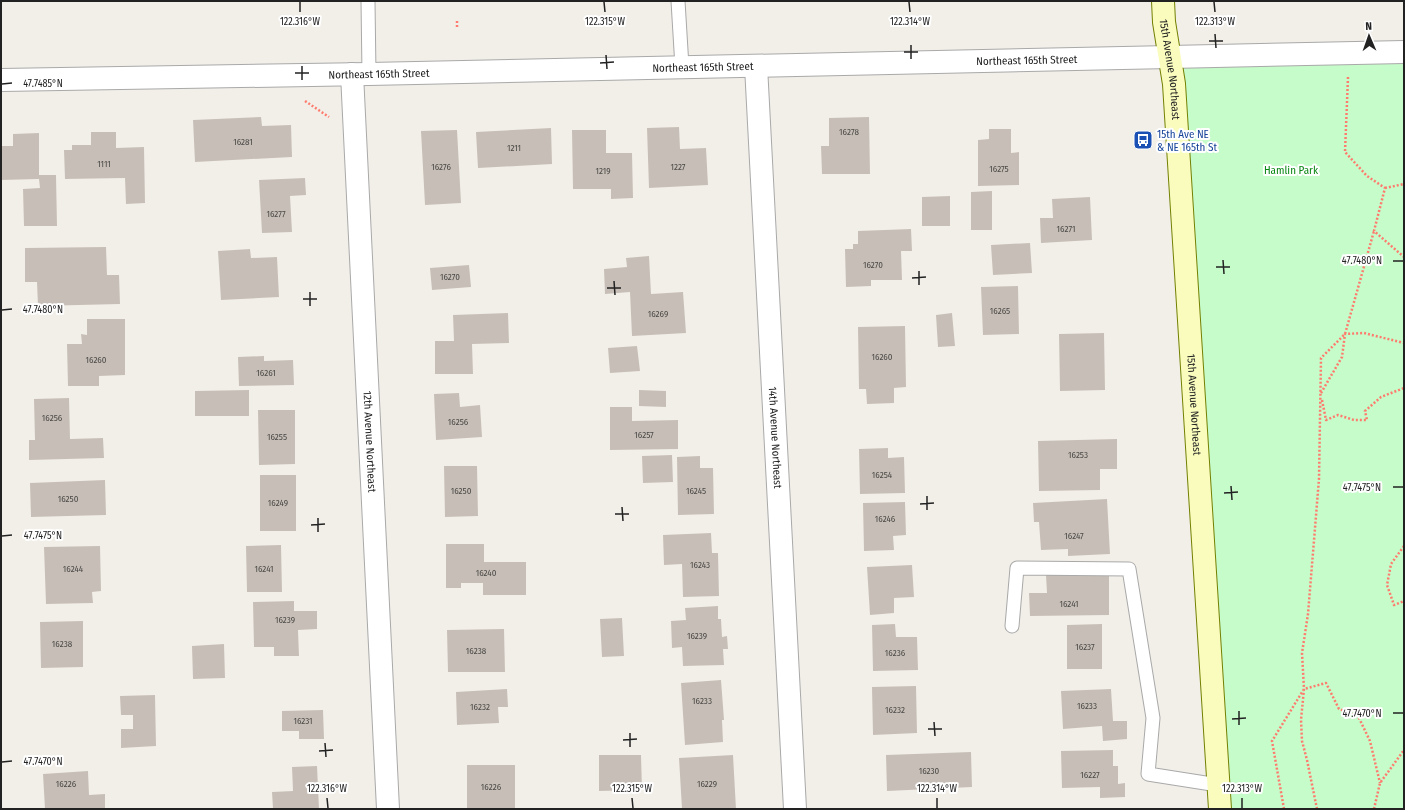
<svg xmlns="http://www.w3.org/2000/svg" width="1405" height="810" font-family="'Fira Sans Condensed',sans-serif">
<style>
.park{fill:#c6fbca}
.building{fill:#c7bfb7}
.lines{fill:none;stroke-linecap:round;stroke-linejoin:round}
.service-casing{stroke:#a9a9a9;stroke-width:15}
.minor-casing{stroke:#a9a9a9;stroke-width:24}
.tertiary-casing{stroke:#a9a9a9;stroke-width:24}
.secondary-casing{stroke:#738002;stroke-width:24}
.path{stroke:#fe7c6e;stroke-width:2.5;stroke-dasharray:2 2;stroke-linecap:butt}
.service{stroke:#fff;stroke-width:13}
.minor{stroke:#fff;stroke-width:22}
.tertiary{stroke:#fff;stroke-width:22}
.secondary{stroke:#f9fcbd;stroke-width:22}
.ticks{fill:none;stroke:#222;stroke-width:1.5}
.labels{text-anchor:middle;stroke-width:4;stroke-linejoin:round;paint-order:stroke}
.number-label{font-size:9px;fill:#4b4947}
.street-label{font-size:11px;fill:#222;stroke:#fff}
.transit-label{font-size:11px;fill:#164399;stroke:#fff;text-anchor:start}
.park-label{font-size:11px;fill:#098713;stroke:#fff}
.ticks-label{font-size:10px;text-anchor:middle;fill:#222;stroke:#fff;stroke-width:4;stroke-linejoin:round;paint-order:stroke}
</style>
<rect width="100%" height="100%" fill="#f2efe9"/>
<path class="park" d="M1404,56v753h-186l-48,-752z"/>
<path class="building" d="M261,117l1,9 29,-1 1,32 -97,5 -2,-42z
M869,117l1,57h-48l-1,-28h8v-28z
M679,127l1,22 26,-1 2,37 -59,3 -2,-60z
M551,128l1,36 -74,4 -2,-36z
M989,129h22v24l8,-1v33l-41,1v-46l11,-1z
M457,130l4,73 -36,2 -4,-74z
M572,130h34v23h26l1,45 -22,1v-10h-38z
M91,132h25v16l28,-1 1,56 -19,1 -1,-26 -60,1 -1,-29h8v-5h19z
M39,133v42h17l1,51h-33l-1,-37 17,-1 -1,-9 -38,1v-34h12v-12z
M305,178l1,17 -16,1 2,36 -30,1 -3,-53z
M992,191v39h-21v-38z
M950,196v30h-28v-29z
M1090,197l2,43 -51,3 -1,-25h13l-1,-19z
M911,229l1,22h-11l1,29h-31v6l-25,1 -1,-38h8v-5h5v-13z
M1030,243l2,30 -39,2 -2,-30z
M106,247l1,28h12l1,29 -82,2 -1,-24h-12v-34z
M250,249l1,9 26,-1 2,40 -58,3 -3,-49z
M649,256l2,38 32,-2 3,41 -54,3 -2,-44 -25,2 -1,-25 23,-2 -1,-9z
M469,265l2,22 -39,3 -2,-22z
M1018,286l1,48 -36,1 -2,-48z
M508,313l1,30 -37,1 1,30h-38v-33h19l-1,-26z
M952,313l3,33 -17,1 -2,-32z
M87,319h38v56l-26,1v10h-31l-1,-42h15l-1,-10 6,1z
M905,326l1,61 -12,1v15l-27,1 -1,-15h-7l-1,-62z
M1104,333l1,57 -45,1 -1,-57z
M637,346l3,25 -30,2 -2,-25z
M264,356v5l29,-1 1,25 -55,1 -1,-29z
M249,390v26h-54v-25z
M639,390l27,1v16l-27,-1z
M459,393l1,14 20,-2 2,32 -46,3 -2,-46z
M69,398l1,41 33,-1 1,20 -75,2v-20h6l-1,-41z
M610,407h22v14l46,-1v29l-68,1z
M258,410h37v54l-36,1z
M1117,439v30h-17v21l-61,1 -1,-50z
M888,448v10l16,-1 1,36 -45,1 -1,-45z
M672,455l1,27 -30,1 -1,-27z
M700,456v12h13l1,46 -36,1 -1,-58z
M444,466h33l1,50 -33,1z
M260,475h36v56h-36z
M105,480l1,35 -75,2 -1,-34z
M1107,499l3,55 -42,2v-7l-27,1 -2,-28h-5l-1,-19z
M905,502l1,33 -13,1 1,14 -30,1 -1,-48z
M711,533l1,20h6l1,43 -36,1 -1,-33 -18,1 -1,-30z
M446,544h38v18h42v33h-43v-12h-22v5h-15z
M281,545l1,47h-35l-1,-46z
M100,546l1,45 -9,1 1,11 -47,1 -2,-57z
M912,565l2,32 -20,1v15l-24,2 -3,-48z
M1046,575h63v40l-79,1 -1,-23h18z
M294,601v10h23v18l-19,1 1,26h-25v-9h-20l-1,-45z
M718,606v13h3l1,18 5,-1 1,13h-5l1,16 -41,1 -1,-19 -10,1 -1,-27 15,-1 -1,-12z
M622,618l2,38 -22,1 -2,-38z
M83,621v46l-42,1 -1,-46z
M895,624l1,13h21l1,33 -45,1 -1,-46z
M1102,624v45h-35v-44z
M504,629l1,43h-57l-1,-42z
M224,644l1,34 -32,1 -1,-33z
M721,680l3,40h-2l1,22 -38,3 -4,-62z
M916,686l1,47 -44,2 -1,-48z
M507,689l1,18h-10l1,16 -42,2 -1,-33z
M1111,689l2,32h14v18l-24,2 -1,-15 -39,3 -2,-38z
M155,695l1,51 -35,2v-19h12v-14h-12l-1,-19z
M323,710l1,29h-25v-8h-17v-20z
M1113,750v16h5v18l7,-1v14l-25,1v-11l-38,1 -1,-37z
M971,752l1,35 -85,4 -1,-36z
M599,755h42l1,35 -43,1z
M733,755l3,54h-54l-3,-51z
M467,765h48v44h-48z
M317,766l2,43h-46l-1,-17 21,-1 -1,-24z
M88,771l1,24 16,-1v15h-60l-2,-35z"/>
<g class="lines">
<g class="service-casing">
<path id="service" d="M368,1l1,73
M678,1l4,66
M1012,626l5,-58 112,1 24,149 -5,56 70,11"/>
</g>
<g class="minor-casing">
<g id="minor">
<path d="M1170,57l234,-5"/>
<path id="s1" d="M756,66l39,743"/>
<path id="s2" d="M352,74l36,735"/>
</g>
</g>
<g class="tertiary-casing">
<g id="tertiary">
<path id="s3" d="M1,80l368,-6 801,-17"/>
</g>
</g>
<g class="secondary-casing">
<g id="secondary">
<path id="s4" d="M1163,1l1,21 10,62 46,725"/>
</g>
</g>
<path class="path" d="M457,21v8
M1348,77l-3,75 22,24 18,12 -11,43 30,26
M305,101l24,16
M1385,188l19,-4
M1321,393l21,-36 3,-23 19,-1 40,10
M1322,400l4,20 12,-5 16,5h13l-2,-9 16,-14 23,-9
M1404,546l-13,18 -4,21 7,20 10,-4
M1284,809l-12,-68 32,-52 22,-6 13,26 19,7 12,25 10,42
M1317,809l-10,-49 -5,-19 -1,-21 3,-31 -2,-36 6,-39 11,-135 2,-121 24,-24 29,-103
M1374,809l6,-26 24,-33"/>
<use href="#service" class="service"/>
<use href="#minor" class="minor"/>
<use href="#tertiary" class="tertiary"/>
<use href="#secondary" class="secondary"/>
</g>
<path class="ticks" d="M300,2v10M604,2l1,10M909,2l1,10M1214,2l1,10M1215,34l1,14M1209,41h14M911,45v14M904,52h14M606,55l1,14M600,63l14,-1M302,66v14M295,73h14M2,84l10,-1M1223,260l1,14M1393,261h10M1216,267h14M919,271v14M912,278l14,-1M614,281l1,14M607,288h14M310,292v14M303,299h14M2,310l10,-1M1231,486l1,14M1393,487h10M1224,493l14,-1M927,496v14M920,504l14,-1M622,507l1,14M615,514h14M318,518v14M311,525l14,-1M2,536l10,-1M1239,711v14M1393,713h10M1232,719l14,-1M934,722l1,14M928,729h14M630,733v14M623,740l14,-1M325,743l1,14M319,751l14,-1M2,762l10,-1M327,798l1,10M632,798l1,10M937,798v10M1242,798v10"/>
<defs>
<g id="bus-square" transform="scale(1)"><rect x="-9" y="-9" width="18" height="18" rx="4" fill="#1a4fb4" stroke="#fff"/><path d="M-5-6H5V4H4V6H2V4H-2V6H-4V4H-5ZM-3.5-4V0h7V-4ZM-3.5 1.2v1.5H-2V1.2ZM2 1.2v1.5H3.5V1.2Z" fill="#fff"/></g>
</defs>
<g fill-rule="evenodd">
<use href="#bus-square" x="1143" y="140"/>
</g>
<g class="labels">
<g class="number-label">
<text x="849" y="135">16278</text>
<text x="243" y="145">16281</text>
<text x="514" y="151">1211</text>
<text x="104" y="167">1111</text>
<text x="441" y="170">16276</text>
<text x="678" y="170">1227</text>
<text x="999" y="172">16275</text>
<text x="603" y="174">1219</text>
<text x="276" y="217">16277</text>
<text x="1066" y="232">16271</text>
<text x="873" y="268">16270</text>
<text x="450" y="280">16270</text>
<text x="1000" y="314">16265</text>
<text x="658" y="317">16269</text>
<text x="882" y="360">16260</text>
<text x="96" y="363">16260</text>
<text x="266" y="376">16261</text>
<text x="52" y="421">16256</text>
<text x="458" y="425">16256</text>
<text x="644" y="438">16257</text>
<text x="277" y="440">16255</text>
<text x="1078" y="458">16253</text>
<text x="882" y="478">16254</text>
<text x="461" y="494">16250</text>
<text x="696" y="494">16245</text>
<text x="68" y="502">16250</text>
<text x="278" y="506">16249</text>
<text x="885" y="522">16246</text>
<text x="1074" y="539">16247</text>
<text x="700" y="568">16243</text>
<text x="73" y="572">16244</text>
<text x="264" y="572">16241</text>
<text x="486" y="576">16240</text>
<text x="1069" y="607">16241</text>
<text x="285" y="623">16239</text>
<text x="697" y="639">16239</text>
<text x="62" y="647">16238</text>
<text x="1085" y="650">16237</text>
<text x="476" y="654">16238</text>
<text x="895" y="656">16236</text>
<text x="702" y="704">16233</text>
<text x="1087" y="709">16233</text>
<text x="480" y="710">16232</text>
<text x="895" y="713">16232</text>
<text x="303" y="724">16231</text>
<text x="929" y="774">16230</text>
<text x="1090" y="778">16227</text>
<text x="66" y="787">16226</text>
<text x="707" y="787">16229</text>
<text x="491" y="790">16226</text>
</g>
<g class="street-label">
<text dy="4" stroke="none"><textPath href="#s3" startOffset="1026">Northeast 165th Street</textPath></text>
<text dy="4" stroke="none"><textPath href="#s3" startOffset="702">Northeast 165th Street</textPath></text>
<text dy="4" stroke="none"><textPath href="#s4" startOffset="69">15th Avenue Northeast</textPath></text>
<text dy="4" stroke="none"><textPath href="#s3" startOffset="378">Northeast 165th Street</textPath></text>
<text dy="4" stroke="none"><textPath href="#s4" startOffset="405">15th Avenue Northeast</textPath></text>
<text dy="4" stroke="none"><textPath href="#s1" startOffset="372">14th Avenue Northeast</textPath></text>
<text dy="4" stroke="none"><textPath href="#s2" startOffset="368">12th Avenue Northeast</textPath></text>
</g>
<g class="transit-label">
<text x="1157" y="138">15th Ave NE<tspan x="1157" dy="13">&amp; NE 165th St</tspan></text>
</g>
<g class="park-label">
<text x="1291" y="174">Hamlin Park</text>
</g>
</g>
<g class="ticks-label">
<text x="300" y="25">122.316°W</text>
<text x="605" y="25">122.315°W</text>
<text x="910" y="25">122.314°W</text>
<text x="1215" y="25">122.313°W</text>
<text x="43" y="87">47.7485°N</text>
<text x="1362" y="264">47.7480°N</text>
<text x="43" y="313">47.7480°N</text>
<text x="1362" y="491">47.7475°N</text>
<text x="43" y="539">47.7475°N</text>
<text x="1362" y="717">47.7470°N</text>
<text x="43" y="765">47.7470°N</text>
<text x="327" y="792">122.316°W</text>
<text x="632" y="792">122.315°W</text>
<text x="937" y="792">122.314°W</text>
<text x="1242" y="792">122.313°W</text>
</g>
<rect width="1405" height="810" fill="none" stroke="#222222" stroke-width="4"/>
<g transform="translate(1369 36) rotate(358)" stroke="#ffffff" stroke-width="3" paint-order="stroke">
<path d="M0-3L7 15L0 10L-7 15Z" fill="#222222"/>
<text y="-6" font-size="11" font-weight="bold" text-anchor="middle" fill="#222222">N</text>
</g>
</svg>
